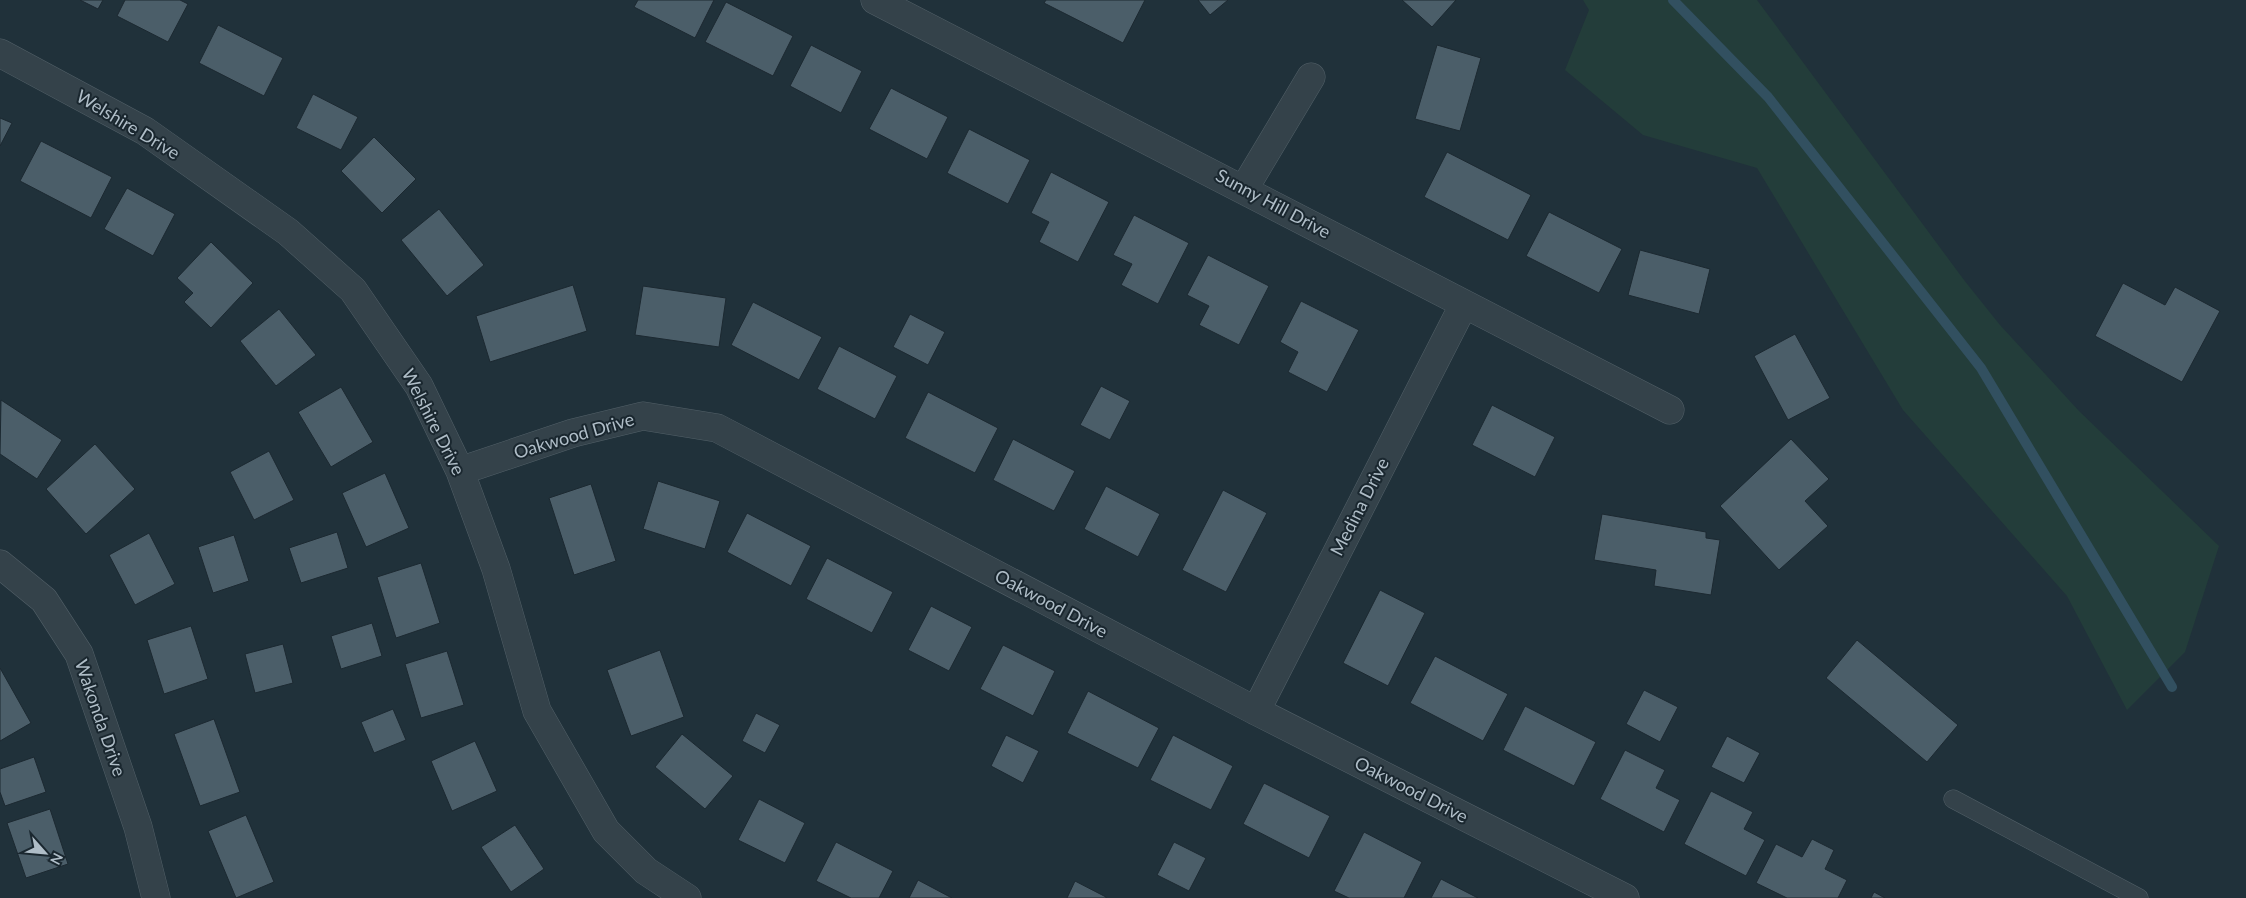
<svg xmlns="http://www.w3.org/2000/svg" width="2246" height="898" font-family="Lato,sans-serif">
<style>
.green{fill:#233d3a}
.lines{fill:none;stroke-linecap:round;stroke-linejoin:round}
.stream{stroke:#325060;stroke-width:10}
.building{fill:#4b5e69;stroke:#1c2931}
.service-casing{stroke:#526068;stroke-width:19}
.minor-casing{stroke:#526068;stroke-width:29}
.service{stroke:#34424a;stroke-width:18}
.minor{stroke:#34424a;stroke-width:28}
.labels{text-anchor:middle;stroke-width:4;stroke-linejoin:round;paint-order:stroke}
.street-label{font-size:18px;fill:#afbdc7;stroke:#1a272f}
</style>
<rect width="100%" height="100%" fill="#20313a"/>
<path class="green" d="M1583,0h174l207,280 36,45 79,86 140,135 -34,106 -58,58 -60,-114 -164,-186 -146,-242 -114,-33 -78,-65 24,-60z"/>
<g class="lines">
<path class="stream" d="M1673,0l95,97 213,271 191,319"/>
</g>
<path class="building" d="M80,0h23l-5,9z
M125,0h55l8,4 -20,38 -51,-26z
M638,0h76l-19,38 -61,-31z
M1046,0h99l-22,43 -79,-40z
M1198,0h30l-18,15z
M1402,0h54l-24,27z
M726,2l67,34 -20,40 -68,-34z
M218,25l65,33 -19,38 -65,-33z
M811,45l51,26 -21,42 -51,-27z
M1437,45l44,13 -21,73 -45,-12z
M891,88l57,29 -21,42 -58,-30z
M313,94l45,23 -17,33 -45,-22z
M0,118l12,5 -12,23z
M969,129l61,31 -22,44 -61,-31z
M374,137l42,42 -34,34 -41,-42z
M41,141l71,36 -21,41 -71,-37z
M1447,152l84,43 -23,45 -84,-43z
M1051,172l58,30 -31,60 -39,-20 10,-20 -18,-9z
M127,188l48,26 -22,42 -49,-27z
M439,209l45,56 -37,31 -46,-56z
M1549,212l73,37 -23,44 -73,-37z
M1134,215l55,28 -31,61 -37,-19 11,-21 -19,-9z
M211,242l42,41 -42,45 -27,-26 9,-9 -16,-15z
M1640,250l70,19 -11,45 -71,-19z
M1208,255l61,31 -30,59 -40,-20 10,-19 -22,-11z
M2123,283l42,22 10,-18 45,24 -38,71 -87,-46z
M573,285l14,46 -97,31 -14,-46z
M643,286l83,12 -7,49 -84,-12z
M1301,301l58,29 -32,62 -39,-20 10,-20 -18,-10z
M753,302l69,35 -23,43 -68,-35z
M279,309l37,46 -40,31 -36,-45z
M910,314l35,18 -17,33 -35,-18z
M1795,334l35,64 -42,22 -34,-64z
M839,346l58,30 -22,43 -58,-30z
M1101,386l29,15 -20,39 -30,-15z
M341,387l32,55 -42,25 -33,-55z
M928,392l70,36 -23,45 -70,-35z
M1,400l61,40 -25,39 -37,-25z
M1492,405l63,32 -20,40 -63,-32z
M1013,439l62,32 -21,40 -61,-31z
M1791,439l38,40 -24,22 23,25 -49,44 -59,-64z
M95,444l40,45 -49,45 -40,-45z
M269,451l25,49 -40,20 -24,-48z
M385,473l24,55 -43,19 -24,-54z
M658,481l62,20 -15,48 -62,-20z
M591,484l25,77 -42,14 -25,-77z
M1106,486l54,28 -22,43 -54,-28z
M1223,490l44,23 -41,79 -44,-22z
M747,513l64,33 -20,40 -64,-34z
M1602,514l104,18v6l14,2 -9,55 -57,-9 2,-16 -62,-10z
M337,532l11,36 -47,15 -12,-35z
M149,533l26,51 -40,21 -26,-50z
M234,535l15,46 -36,12 -15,-46z
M827,558l66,34 -21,41 -66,-34z
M421,563l19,60 -44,15 -19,-61z
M1380,590l45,23 -37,73 -45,-23z
M931,606l41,21 -23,44 -41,-21z
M372,623l10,33 -41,13 -10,-33z
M191,626l17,53 -44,15 -17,-54z
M1857,640l101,85 -31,37 -101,-84z
M283,644l10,39 -38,10 -10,-39z
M1003,645l52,26 -22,45 -53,-27z
M660,650l24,67 -53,19 -24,-66z
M447,651l17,54 -43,13 -16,-54z
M1435,656l73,38 -25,47 -73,-38z
M0,668l31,55 -31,18z
M1644,690l34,17 -18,35 -34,-18z
M1088,691l71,37 -21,40 -71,-35z
M1525,706l71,36 -22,44 -71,-36z
M393,709l13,31 -32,13 -13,-31z
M756,713l24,12 -15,28 -23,-12z
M214,719l26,73 -40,14 -26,-72z
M682,734l51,42 -28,33 -50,-42z
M1006,735l33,16 -16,32 -32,-17z
M1173,735l60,31 -22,44 -61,-30z
M1727,736l33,17 -16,30 -33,-16z
M475,741l22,50 -45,20 -21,-50z
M1625,750l40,20 -9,18 24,12 -16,32 -64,-33z
M34,757l12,35 -41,14 -5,-14v-23z
M1264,783l66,33 -21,42 -66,-34z
M1711,791l42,21 -9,17 21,11 -19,36 -62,-32z
M759,799l46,24 -20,40 -47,-23z
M50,809l18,55 -42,14 -19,-55z
M246,815l28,67 -38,16 -28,-67z
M515,825l29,44 -33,23 -30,-45z
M1364,832l58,30 -18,36h-55l-15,-7z
M1812,839l22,11 -9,19 22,11 -9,18h-51l-31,-15 20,-39 26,13z
M836,842l57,29 -14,27h-28l-35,-17z
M1174,842l32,16 -17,33 -32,-16z
M1441,879l37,19h-47z
M918,880l34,18h-43z
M1075,881l31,16v1h-39z
M1874,892l11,6h-14z"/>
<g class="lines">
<g class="service-casing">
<path id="service" d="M1953,799l186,99"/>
</g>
<g class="minor-casing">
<path id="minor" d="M875,0l795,410
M0,53l145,78 143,101 65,58 66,96 41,85 36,98 41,142 69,120 40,40 41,27
M1244,189l67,-112
M460,471l113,-38 70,-17 74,12 539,283 369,187
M0,564l44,36 35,54 59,173 18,71
M1256,711l208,-407"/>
</g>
<use href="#service" class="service"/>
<use href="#minor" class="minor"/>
</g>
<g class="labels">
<g class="street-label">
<text transform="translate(128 125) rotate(31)" y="6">Welshire Drive</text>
<text transform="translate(1273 204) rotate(28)" y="6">Sunny Hill Drive</text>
<text transform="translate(433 422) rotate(63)" y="6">Welshire Drive</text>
<text transform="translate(574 436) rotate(-16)" y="6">Oakwood Drive</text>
<text transform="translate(1360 507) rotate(-63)" y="6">Medina Drive</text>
<text transform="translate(1051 604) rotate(28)" y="6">Oakwood Drive</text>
<text transform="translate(100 718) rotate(71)" y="6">Wakonda Drive</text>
<text transform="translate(1411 790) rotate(27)" y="6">Oakwood Drive</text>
</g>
</g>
<g transform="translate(45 853) rotate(117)" stroke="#1a272f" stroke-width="4" paint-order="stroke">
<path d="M0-4L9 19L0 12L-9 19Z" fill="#afbdc7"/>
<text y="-8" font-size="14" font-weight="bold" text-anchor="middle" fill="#afbdc7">N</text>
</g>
</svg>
